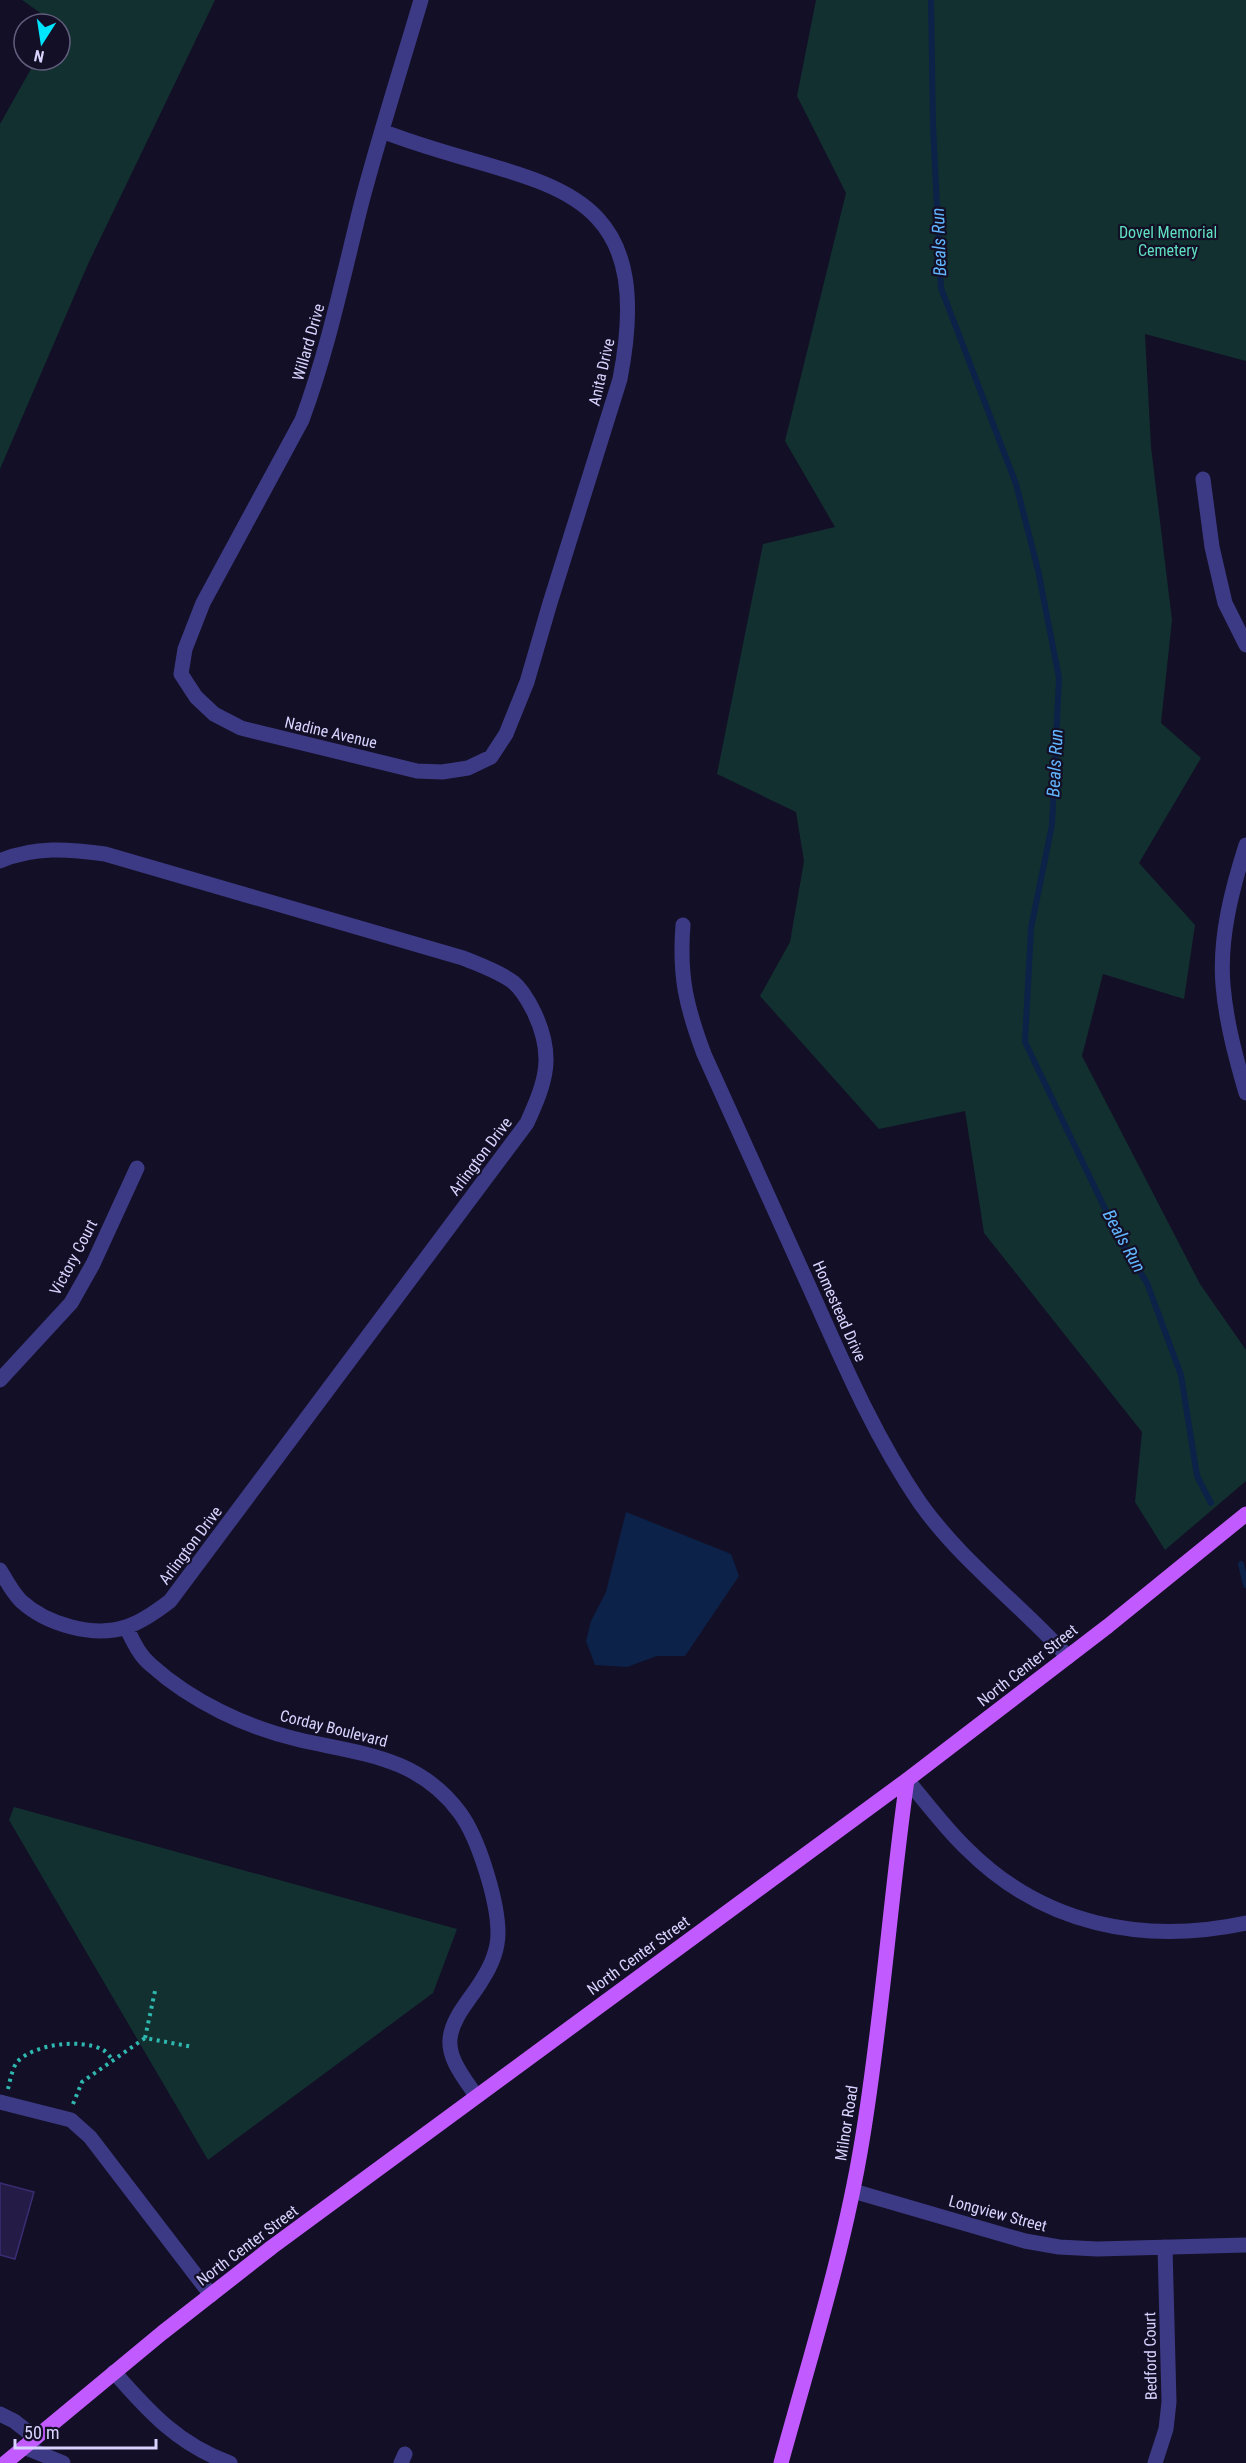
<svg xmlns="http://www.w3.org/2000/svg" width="1246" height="2463" font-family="'Roboto Condensed',sans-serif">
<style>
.green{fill:#12302f}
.water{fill:#0c2248}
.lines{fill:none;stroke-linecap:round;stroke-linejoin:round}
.stream{stroke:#0c2248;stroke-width:6}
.building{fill:#241b47;stroke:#3b2d73;stroke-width:1.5}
.path{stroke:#2fb8b0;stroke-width:4;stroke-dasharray:3 4.5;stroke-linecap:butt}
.minor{stroke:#3d3a85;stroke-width:15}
.major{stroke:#c25bff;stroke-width:15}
.labels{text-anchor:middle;stroke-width:4.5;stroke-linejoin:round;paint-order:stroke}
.park-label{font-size:16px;fill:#5fe0c0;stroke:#130f26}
.street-label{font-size:16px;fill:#d9d4ff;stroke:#130f26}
.water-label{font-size:18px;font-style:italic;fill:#62b6ff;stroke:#130f26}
</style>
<rect width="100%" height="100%" fill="#130f26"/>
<path class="green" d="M22,0h193l-127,264 -88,205v-345l36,-64h24v-36h-4z
M816,0h430v361l-101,-27 6,113 21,173 -11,103 40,35 -62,105 56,62 -11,74 -81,-25 -21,82 118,228 46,66v131l-81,69 -30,-48 7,-70 -158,-199 -19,-122 -86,18 -119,-133 30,-54 14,-81 -8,-49 -79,-38 46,-230 72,-17 -50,-86 61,-248 -49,-97z
M14,1807l443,122 -24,64 -225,167 -199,-340z"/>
<path class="water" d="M626,1512l105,42 8,22 -54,80h-28l-30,11 -32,-2 -9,-24 5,-20 15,-29z"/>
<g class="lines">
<path class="stream" d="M931,0l2,125 8,163 75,196 22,86 21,108 -7,147 -21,103 -6,114 95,198 27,43 34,92 16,101 14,27
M1241,1564l5,21"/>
</g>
<path class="building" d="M0,2183l34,9 -19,67 -15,-4z"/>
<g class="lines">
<path class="path" d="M145,2038l10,-47
M8,2089c2,-8 4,-20 9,-27 17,-18 64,-24 86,-12 4,2 7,7 10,10
M73,2104l9,-22 63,-44 48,9"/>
<path class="minor" d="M382,131c147,58 279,36 238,248l-70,224 -23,79 -21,52 -15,23 -23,11 -26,4 -25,-1 -176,-43 -27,-14 -18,-17 -15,-23 4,-25 18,-46 99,-183c26,-70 41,-143 59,-215 18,-69 40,-137 60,-205
M1203,479l9,68 13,56 21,42
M1246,845c-14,44 -27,93 -23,140 3,37 13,73 23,108
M0,861c34,-15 69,-12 105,-7l358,104c17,7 35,13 50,24 9,7 16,20 21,30 21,44 12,69 -7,111l-357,478c-13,10 -28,21 -44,26 -33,11 -80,-3 -105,-26 -9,-9 -15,-21 -21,-31
M683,925c-4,51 3,81 21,129 36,79 72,159 108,239 32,72 64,146 108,210 42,59 100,101 148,154
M0,1380l71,-77 22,-39 44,-96
M126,1627c7,14 13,28 25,38 40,36 96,63 149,75 62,14 119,17 160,73 19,26 38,89 38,120 0,17 -7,33 -16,47 -11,19 -30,37 -32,59 -2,21 16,41 26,57
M907,1780c20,23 38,48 60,69 76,76 176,96 279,74
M0,2102l71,18 19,17 121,158
M853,2191l172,50 34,6 38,2 149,-4
M114,2372c35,40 65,73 116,91
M0,2414l14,7 22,17
M24,2447l39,16
M401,2463l4,-9
M1155,2463l11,-34 3,-27 -4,-155"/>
<path class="major" d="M5,2463l157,-130 110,-86 635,-467 201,-154 138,-112
M781,2463c29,-106 63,-212 81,-322 20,-119 28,-241 45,-361"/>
</g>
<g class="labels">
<g class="park-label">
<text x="1168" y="238">Dovel Memorial<tspan x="1168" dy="18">Cemetery</tspan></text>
</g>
<g class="street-label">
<text transform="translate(308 342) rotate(-74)" y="6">Willard Drive</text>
<text transform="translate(601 372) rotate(-77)" y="6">Anita Drive</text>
<text transform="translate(331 732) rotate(13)" y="6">Nadine Avenue</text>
<text transform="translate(480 1156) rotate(-53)" y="6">Arlington Drive</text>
<text transform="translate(73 1257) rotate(-62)" y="6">Victory Court</text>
<text transform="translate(840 1311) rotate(66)" y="6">Homestead Drive</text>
<text transform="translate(190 1545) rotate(-53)" y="6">Arlington Drive</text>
<text transform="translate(1027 1665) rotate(-38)" y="6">North Center Street</text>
<text transform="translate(334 1728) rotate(14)" y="6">Corday Boulevard</text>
<text transform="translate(638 1955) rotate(-36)" y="6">North Center Street</text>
<text transform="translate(846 2123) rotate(-81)" y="6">Milnor Road</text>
<text transform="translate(998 2213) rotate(15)" y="6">Longview Street</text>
<text transform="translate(247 2245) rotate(-37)" y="6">North Center Street</text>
<text transform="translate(1150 2356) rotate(-91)" y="6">Bedford Court</text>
</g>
<g class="water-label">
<text transform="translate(939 242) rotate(-92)" y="6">Beals Run</text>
<text transform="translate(1055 763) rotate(-87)" y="6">Beals Run</text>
<text transform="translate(1124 1241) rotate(61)" y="6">Beals Run</text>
</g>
</g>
<g transform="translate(42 42) rotate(192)"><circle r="28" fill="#130f26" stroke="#625e7d" stroke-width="1.5"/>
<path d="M0-4.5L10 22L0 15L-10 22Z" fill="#00e5ff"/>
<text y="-9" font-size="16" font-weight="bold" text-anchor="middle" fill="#d9d4ff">N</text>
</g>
<path d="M15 2439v9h141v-9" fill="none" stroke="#d9d4ff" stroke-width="3"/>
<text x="24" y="2439" font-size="18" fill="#d9d4ff" stroke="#130f26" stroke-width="4.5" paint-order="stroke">50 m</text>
</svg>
